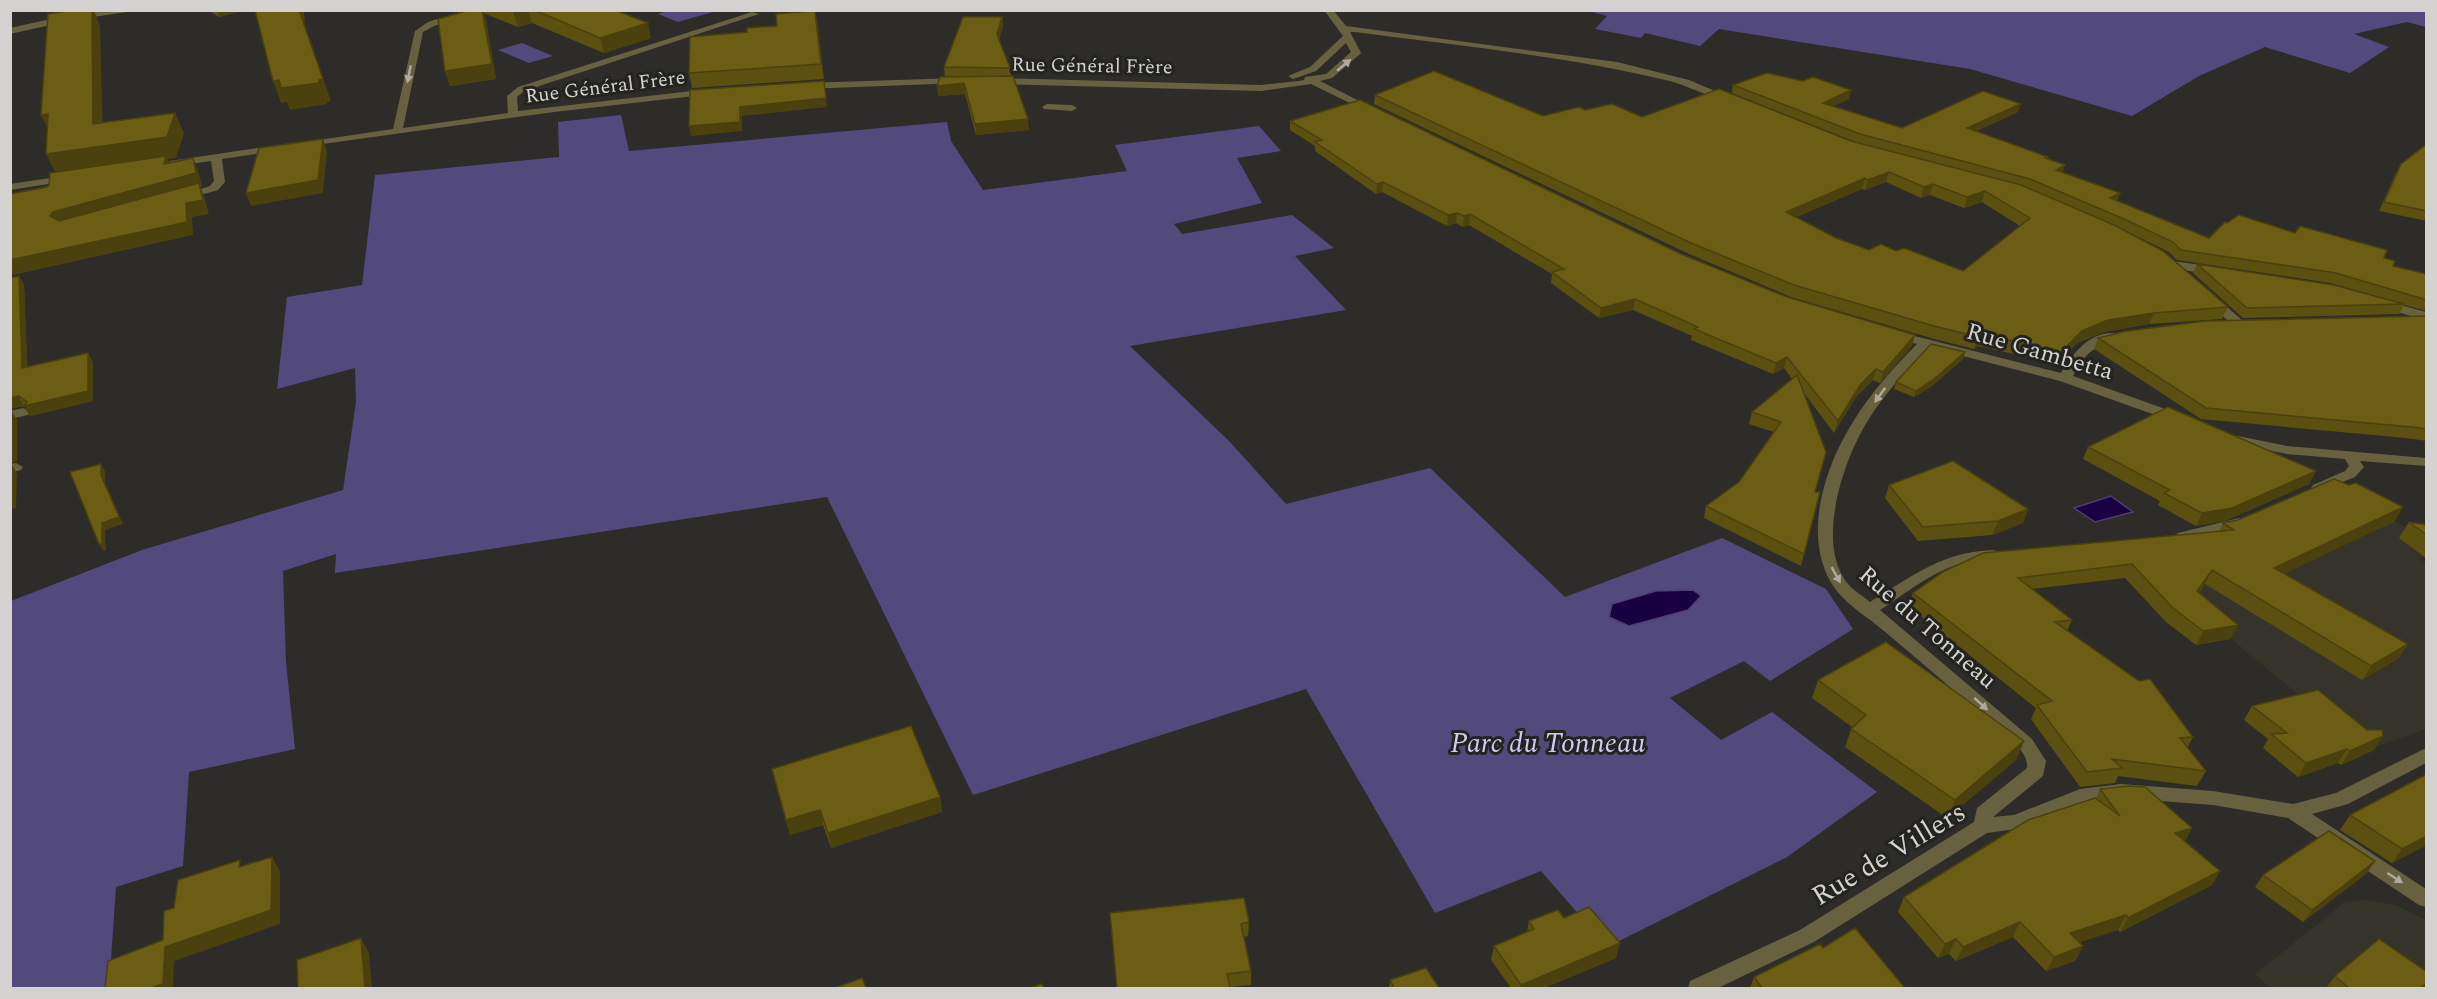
<svg xmlns="http://www.w3.org/2000/svg" width="2437" height="999" font-family="Spectral,serif">
<style>
.built{fill:#35332a}
.green{fill:#52497d}
.water{fill:#190042;stroke:#513f6d;stroke-width:1.5}
.lines{fill:none;stroke-linecap:round;stroke-linejoin:round}
.minor{fill:#68613f;fill-rule:evenodd}
.wall{fill:#5c5011;fill-rule:evenodd}
.shaded-wall{fill:#4b410e}
.building{fill:#6b5d14;stroke:#4b410e;stroke-width:1.5;fill-rule:evenodd}
.oneway{fill:#aeaa9d}
.labels{text-anchor:middle;stroke-width:6;stroke-linejoin:round;paint-order:stroke}
.far-street-label{font-size:20px;fill:#d3d2d0;stroke:#23231f}
.street-label{font-size:24px;fill:#d3d2d0;stroke:#23231f}
.near-park-label{font-size:28px;font-style:italic;fill:#cfcaf4;stroke:#23231f}
.near-street-label{font-size:28px;fill:#d3d2d0;stroke:#23231f}
</style>
<rect width="100%" height="100%" fill="#2d2c29"/>
<path class="built" d="M2348,496l78,42v18l-7,3 7,5v165l-60,22 -194,-161z
M2364,900l32,5 30,15v68h-156l-15,-14 90,-72z"/>
<path class="green" d="M670,10h46v1l-38,11 -20,-8z
M2426,10v17l-19,-5 -53,12 35,13 -39,26 -85,-26 -66,29 -67,40 -162,-47 -251,-40 -19,17 -55,-13 -4,5 -46,-9 12,-13 -18,-5z
M522,43l31,13 -24,7 -31,-13z
M621,115l8,36 318,-29 4,19 32,49 144,-19 -12,-26 144,-19 22,25 -44,7 25,45 -88,21 8,10 110,-19 42,33 -39,8 51,54 -216,36 100,96 56,62 144,-36 135,129 157,-59 104,51 27,40 -83,52 -26,-20 -74,37 51,42 51,-28 105,80 -90,65 -180,90 -66,-76 -106,42 -129,-224 -333,106 -146,-298 -492,76 1,-19 -53,17 3,91 9,87 -106,23 -6,94 -67,21 -7,101h-98v-387l131,-51 201,-60 13,-88 -1,-34 -78,21 10,-92 75,-12 13,-110 184,-18 -1,-35z"/>
<path class="water" d="M2111,496l22,16 -38,10 -21,-14z
M1693,590l8,6 -13,14 -59,16 -20,-9 3,-13 44,-13z"/>
<g class="lines">
<path class="minor" d="M108,10h32l-67,10 -63,14v-6l63,-14z
M466,10h15l-47,16 -11,6 -20,96 105,-15 -1,-17 11,-9 234,-75 7,2 -235,77 -7,6 1,14 191,-22 5,3 -2,2 -158,18 -253,35v-4l4,-1 88,-13 22,-98 13,-9z
M1324,10h9l13,16 271,36 72,18 45,19c-8,6 -51,-15 -64,-18 -103,-25 -210,-35 -315,-49h-5l11,21 -2,2 -27,23 -12,3 55,28 2,2 -5,3 -61,-30 -50,7 -267,-7 -5,-3 5,-3 267,7 38,-4 5,-1 1,-3 21,-3 25,-22 -5,-9 -30,28 -23,8 -5,-3 22,-9 33,-31z
M958,78l3,1v4l-156,6 -5,-3 5,-3z
M1047,104l25,1 5,3 -5,3 -28,-2 -2,-2z
M278,145l4,1v4l-60,9 3,23 -7,8 -35,10 -6,-3 33,-11 4,-5 -3,-20 -37,5 -4,-1v-4z
M70,175l5,3 -1,2 -64,10v-6z
M2173,261l43,6 6,4 -6,4 -47,-7 -2,-3z
M2212,296l4,1 27,24 2,3 -2,3h-8l-27,-24 -2,-3 2,-3z
M2383,300l43,12v8l-47,-13 -2,-3 2,-3z
M1895,331l166,42c12,-20 31,-45 59,-39l1,3 -1,3c-27,6 -34,12 -47,36l109,39 2,3 -7,4 -5,-1 -112,-40 -132,-34c-22,24 -45,48 -61,75 -24,39 -52,123 -19,162 6,7 15,12 22,18 36,-22 68,-47 111,-51 8,0 16,-3 22,4 -8,10 -29,5 -41,8 -29,8 -57,31 -82,47l152,129 14,22 -3,15 -50,41 21,-2 66,-26 41,-5 92,7 80,13 43,-11 90,-45v15l-78,41 -36,10 114,75v18l-7,-2 -131,-87 -75,-13 -92,-7 -39,5 -66,26 -29,4 -173,109 -96,46h-30l2,-7 110,-51 174,-108 3,-14 50,-40c2,-16 -18,-29 -29,-39 -37,-33 -75,-65 -114,-98 -15,-13 -36,-25 -48,-41 -36,-49 -12,-122 17,-168 17,-28 40,-54 64,-78l-27,-6 -1,-3z
M23,408l7,4 -2,3 -18,4v-8z
M2233,435l54,11 139,12v8l-66,-5 4,6 -9,10 -37,15 -7,-4 2,-3 32,-14 4,-5 -4,-7 -58,-5 -59,-12 -2,-3z
M16,463l7,4 -2,3 -11,3v-9z
M2239,518l5,2 3,3 -3,3 -61,15 -8,-5 3,-3z"/>
</g>
<path class="wall" d="M208,10h36l-25,7z
M470,10h145l36,28 -47,15 -72,-30 -14,4 -35,-14 3,8 10,58 -46,7 -5,-15z
M815,11l9,68 -132,9 -3,-15 58,-41 30,-6z
M1002,17l1,9 -4,13 11,29 1,8 18,54 -53,5 -11,-41 -27,2 7,-19 -1,-10z
M1733,85l116,14 -16,7 69,22 116,-16 -42,19 72,28 14,13 58,21 -3,8 92,37 18,-15 68,10 89,25 9,8 34,8v37l-23,-6 -5,9 -156,4 -50,-45 4,-9 192,36 -58,-17 -154,-23 -8,-8 -49,-24 108,79 -6,12 -73,5 -45,8 -27,11 -20,21 -79,-18 -4,3 -43,-11 -140,-41 -102,-43 -315,-150 1,-9 168,21 42,-6 271,32 -124,-49zM1886,182l35,16 9,-3 34,13 18,-6 38,24 -57,45 -67,-20 -27,-1 -33,-12 -40,-21 66,-28 3,1z
M1290,121l391,133 103,42 128,50 -32,37 -7,-3 -17,17 -22,36 -30,-40 11,99 -11,62 -3,12 -97,-48 2,-12 33,-24 35,-50 -25,-8 3,-12 40,-33 -8,-11 -11,6 -82,-34 1,-4 -59,-26 -34,8 -48,-35 1,-9 -83,-49 -6,2 -7,-4 -9,3 -65,-34 -6,2 -61,-43v-5l-25,-16z
M2427,144v77l-48,-10 17,-38z
M19,276l5,9 3,81 66,-4v39l-63,15 -6,-10 -14,3z
M2427,316v125l-21,-3 -205,-19 -107,-70 4,-11z
M1965,352l-2,7 -31,27 -18,11 -20,-8 2,-7z
M2088,447l228,24 -7,13 -84,37 -29,5 -38,-21 2,-4 -77,-42z
M1889,485l139,24 -5,14 -31,12 -74,6 -33,-43z
M2395,521l-111,52 124,71 -9,14 -37,22 -157,-96 -6,9 39,32 -8,14 -34,6 -30,-23 -41,-44 -93,11 40,31 -5,11 126,106 -6,11 19,23 -9,15 -79,-10 -3,7 -35,4 -49,-68 5,-11 -128,-102 5,-13 306,-62 4,-8z
M2409,522l18,3v34l-28,-21z
M1818,680l206,61 -8,19 -69,58 -102,-71 7,-20 -40,-29z
M2252,706l122,44 -33,15 -3,-2 -40,14 -35,-29 5,-9 -24,-19z
M772,769l168,28 2,15 -111,36 -8,-23 -33,10z
M2427,774v71l-35,18 -52,-33 10,-15z
M2100,789l92,39 -7,13 35,30 -8,14 -92,47 -2,-2 -39,12 4,4 -8,15 -29,10 -33,-34 -57,24 -7,-7 -11,4 -40,-46 6,-15 192,-99z
M2367,873l-64,49 -48,-35 8,-12z
M1110,913l139,9 -1,14 -4,1 7,34v14l-21,2v1h-113z
M1564,918l52,40 -72,30h-33l-20,-28 3,-14 33,-14 2,-11z
M1823,948l82,40h-155l4,-11z
M2427,972v14l-3,2h-98l9,-12z
M1390,980l49,8h-50z"/>
<path class="shaded-wall" d="M92,10h2l6,16 3,118 -10,-20z
M217,10h27l-25,7z
M299,10h5l1,17 26,74 -4,1v2l-37,6 -3,-8 -6,1 -8,-22 6,-1z
M483,10l3,11 10,58 -46,7 -5,-15z
M519,10h9l4,13 -14,4 -5,-15z
M815,11l3,14 6,54 -3,-15z
M1002,17l1,9 -5,18 -1,-10z
M648,23l3,15 -47,15 -4,-15z
M824,81l3,26 -85,9v15l-51,5 -2,-10 51,-19z
M964,83l1,11 -27,2 -1,-10z
M1851,90l-2,9 -29,12 3,-8z
M2021,104l-3,8 -54,25 3,-9z
M175,113l9,20 -8,25 -8,1 4,10 -115,6 -11,-21z
M48,114l3,21 -10,-20z
M1028,119l1,11 -53,5 -1,-11z
M323,139l4,13 -4,41 -72,13 -5,-13z
M193,158l5,13 4,15h-2l4,10 5,18 -17,3 1,18 -180,40 -3,-5v-10l43,-48z
M2065,165l-3,9 -6,-4z
M1889,172l-3,10 -21,8 3,-10z
M1865,178l-3,11 -79,34 3,-11z
M1383,182l-1,10 -6,2 1,-10z
M1933,184l-3,11 -9,3 3,-11z
M1985,191l-3,11 -18,6 3,-11z
M2120,193l-3,9 -7,-4z
M1457,213l-1,10 -9,3 1,-11z
M1470,214l-1,11 -6,2 1,-11z
M19,276l5,9 4,92 -6,-9z
M1635,299l-2,11 -34,8 2,-10z
M2154,313l-5,11 -45,8 -27,11 -20,21 4,-12 21,-21 26,-11z
M1982,334l-4,12 -4,3 4,-12z
M1915,335l-3,11 -32,37 3,-11z
M1965,352l-2,7 -31,27 -18,11 2,-6z
M88,353l5,9v39l-63,15 -6,-10z
M1787,357l-3,11 -11,6 3,-11z
M1876,369l-3,11 -17,17 -22,36 4,-12 22,-36z
M19,396l5,10 -14,3v-11z
M11,410l6,10v41l-7,2z
M11,463l6,11 -1,34 -6,2z
M101,464l4,7v11l18,42 -18,6 1,21h-2l-5,-7z
M2316,471l-7,13 -84,37 -29,5 6,-13z
M2403,507l-8,14 -128,61 7,-14z
M2028,509l-5,14 -31,12 6,-14z
M2212,570l-7,14 -15,21 7,-14z
M2238,625l-8,14 -34,6 7,-14z
M2408,644l-9,14 -37,22 9,-14z
M2383,736l-9,14 -33,15 9,-14z
M2024,741l-8,19 -69,58 8,-18z
M2347,749l-9,14 -40,14 8,-14z
M940,797l2,15 -111,36 -3,-15z
M820,810l3,15 -33,10 -4,-15z
M2192,828l-8,15 -9,-10z
M2427,836v9l-35,18 10,-14z
M272,857l8,14v53l-106,37 -1,27h-23l15,-41z
M2375,861l-8,12 -64,49 9,-12z
M2220,871l-8,14 -92,47 8,-14z
M2126,915l-8,15 -56,18 8,-15z
M2020,922l-7,15 -57,24 7,-14z
M361,938l8,15 3,35h-7z
M1956,939l-7,15 -11,4 7,-14z
M1620,943l-4,15 -72,30h-23v-3z
M2083,946l-8,15 -29,10 8,-14z"/>
<path class="building" d="M73,10h19l1,114 82,-11 -8,24 -121,17 2,-40 -7,1 7,-101z
M255,10h44l24,69 -4,1v3l-38,5 -2,-8 -6,1z
M470,10h12l10,54 -47,7 -7,-52z
M534,10h81l33,13 -48,15z
M815,11l6,53 -132,9 1,-36 57,-5v-4l30,-2 -1,-12z
M963,17h39l-5,17 13,34 -66,-1z
M1434,71l109,45 36,-9 6,3 27,-6 30,13 77,-28 132,52 170,44 93,40 49,26 65,56 -74,6 -46,7 -26,11 -21,21 -79,-18 -4,3 -44,-11 -140,-41 -103,-42 -316,-148zM1889,172l35,15 9,-3 34,13 18,-6 45,27 -67,53 -59,-23 -8,3 -15,-7 -12,6 -33,-12 -50,-26 79,-34 3,2z
M1767,73l36,8 10,-4 38,13 -28,13 79,25 81,-37 38,13 -54,24 81,29 -3,1 20,7 -9,5 64,23 -10,5 99,40 16,-16 2,1 12,-8 56,18 5,-7 87,24 -3,8 11,3 -2,5 34,8v26l-91,-27 -155,-23 -8,-8 -49,-23 -94,-40 -170,-45 -127,-49z
M1013,76l15,43 -53,5 -11,-41 -27,3 3,-9z
M824,81l2,17 -86,9v15l-51,4 1,-36z
M1360,100l321,154 103,42 131,39 -32,37 -7,-3 -16,16 -22,36 -51,-64 -11,6 -82,-34 4,-2 -63,-28 -34,9 -49,-36 12,-3 -94,-55 -6,2 -7,-3 -9,2 -65,-33 -6,2 -62,-42 7,-2 -32,-19z
M323,139l-5,41 -72,13 13,-45z
M2427,144v67l-43,-9 17,-38z
M166,156l-2,8 29,-6 3,15 -143,39 -3,4 9,5 140,-38 4,17 -17,3 1,19 -177,38v-66l37,-7 2,-2 1,-12z
M2197,264l137,21 70,19 -157,4z
M19,276l3,92 66,-15v38l-64,15 3,-4 -8,-6 -9,2v-120z
M2427,316v113l-15,-2 -206,-19 -108,-70 29,-7 79,-10z
M1931,344l34,8 -31,27 -18,12 -20,-9z
M1797,375l29,77 -11,40h5l-16,62 -98,-48 33,-24 42,-60 -29,-10z
M2168,407l148,64 -84,37 -30,5 -38,-20 6,-3 -82,-43z
M10,410h1l-1,41z
M1953,461l75,48 -30,12 -75,6 -34,-42z
M101,464v11l18,42 -17,6v21h-3l-29,-72z
M2334,479l15,6 7,-2 47,24 -129,61 134,76 -37,22 -159,-96 -15,21 41,34 -35,6 -30,-23 -41,-44 -114,14 54,42 -17,2 84,59 11,-2 43,58 -13,1 26,33 -94,-12 10,9 -35,4 -50,-67 15,-4 -139,-108 30,-21 40,-19 251,-23 -11,-7 15,-3z
M2409,522l18,3v10z
M1886,642l138,99 -69,59 -104,-71 15,-14 -48,-35z
M2318,690l49,40h15l1,6 -33,15 -3,-2 -41,14 -35,-29 16,-1 -35,-27z
M911,726l29,71 -112,36 -8,-23 -34,10 -14,-51z
M2427,774v62l-25,13 -52,-34z
M2129,786l16,1 47,41 -17,5 45,38 -92,47 -2,-3 -56,18 13,13 -29,11 -34,-35 -57,25 -7,-8 -11,5 -41,-47 124,-77 67,-22 25,18 -20,-27z
M2329,831l46,30 -63,49 -49,-35z
M272,857l-1,53 -106,37 -2,37 -13,4h-45l3,-27 55,-21 1,-29 10,-3 4,-28 62,-20 -1,7z
M1244,898l5,24 -8,2 10,47 -24,3 3,14h-113l-7,-75z
M1589,907l31,36 -99,42 -27,-39 40,-17 -5,-8 29,-11 6,8z
M1855,928l50,60h-143l-8,-11 66,-33 3,4z
M361,938l4,50h-67l-1,-28z
M2379,939l48,33v11l-7,5h-71l-14,-12z
M1426,968l13,20h-45l-4,-8z
M862,978l4,10h-31z
M1042,984l2,4h-14z"/>
<defs><path id="oneway-solid" d="M-6-.8H1V-3.2L6.5 0L1 3.2V.8H-6Z" transform="scale(1.5)"/></defs>
<g class="oneway">
<use href="#oneway-solid" transform="translate(1344 65) rotate(-40)"/>
<use href="#oneway-solid" transform="translate(409 74) rotate(101)"/>
<use href="#oneway-solid" transform="translate(1880 395) rotate(126)"/>
<use href="#oneway-solid" transform="translate(1836 575) rotate(61)"/>
<use href="#oneway-solid" transform="translate(1981 704) rotate(42)"/>
<use href="#oneway-solid" transform="translate(2395 878) rotate(33)"/>
</g>
<g class="labels">
<g class="far-street-label">
<text transform="translate(1092 65) rotate(1)" y="7">Rue Général Frère</text>
<text transform="translate(605 86) rotate(-7)" y="7">Rue Général Frère</text>
</g>
<g class="street-label">
<text transform="translate(2040 351) rotate(16)" y="8">Rue Gambetta</text>
<text transform="translate(1928 627) rotate(41)" y="8">Rue du Tonneau</text>
</g>
<g class="near-park-label">
<text x="1548" y="752">Parc du Tonneau</text>
</g>
<g class="near-street-label">
<text transform="translate(1888 853) rotate(-31)" y="10">Rue de Villers</text>
</g>
</g>
<rect width="2437" height="999" fill="none" stroke="#d3d2d0" stroke-width="24"/>
</svg>
